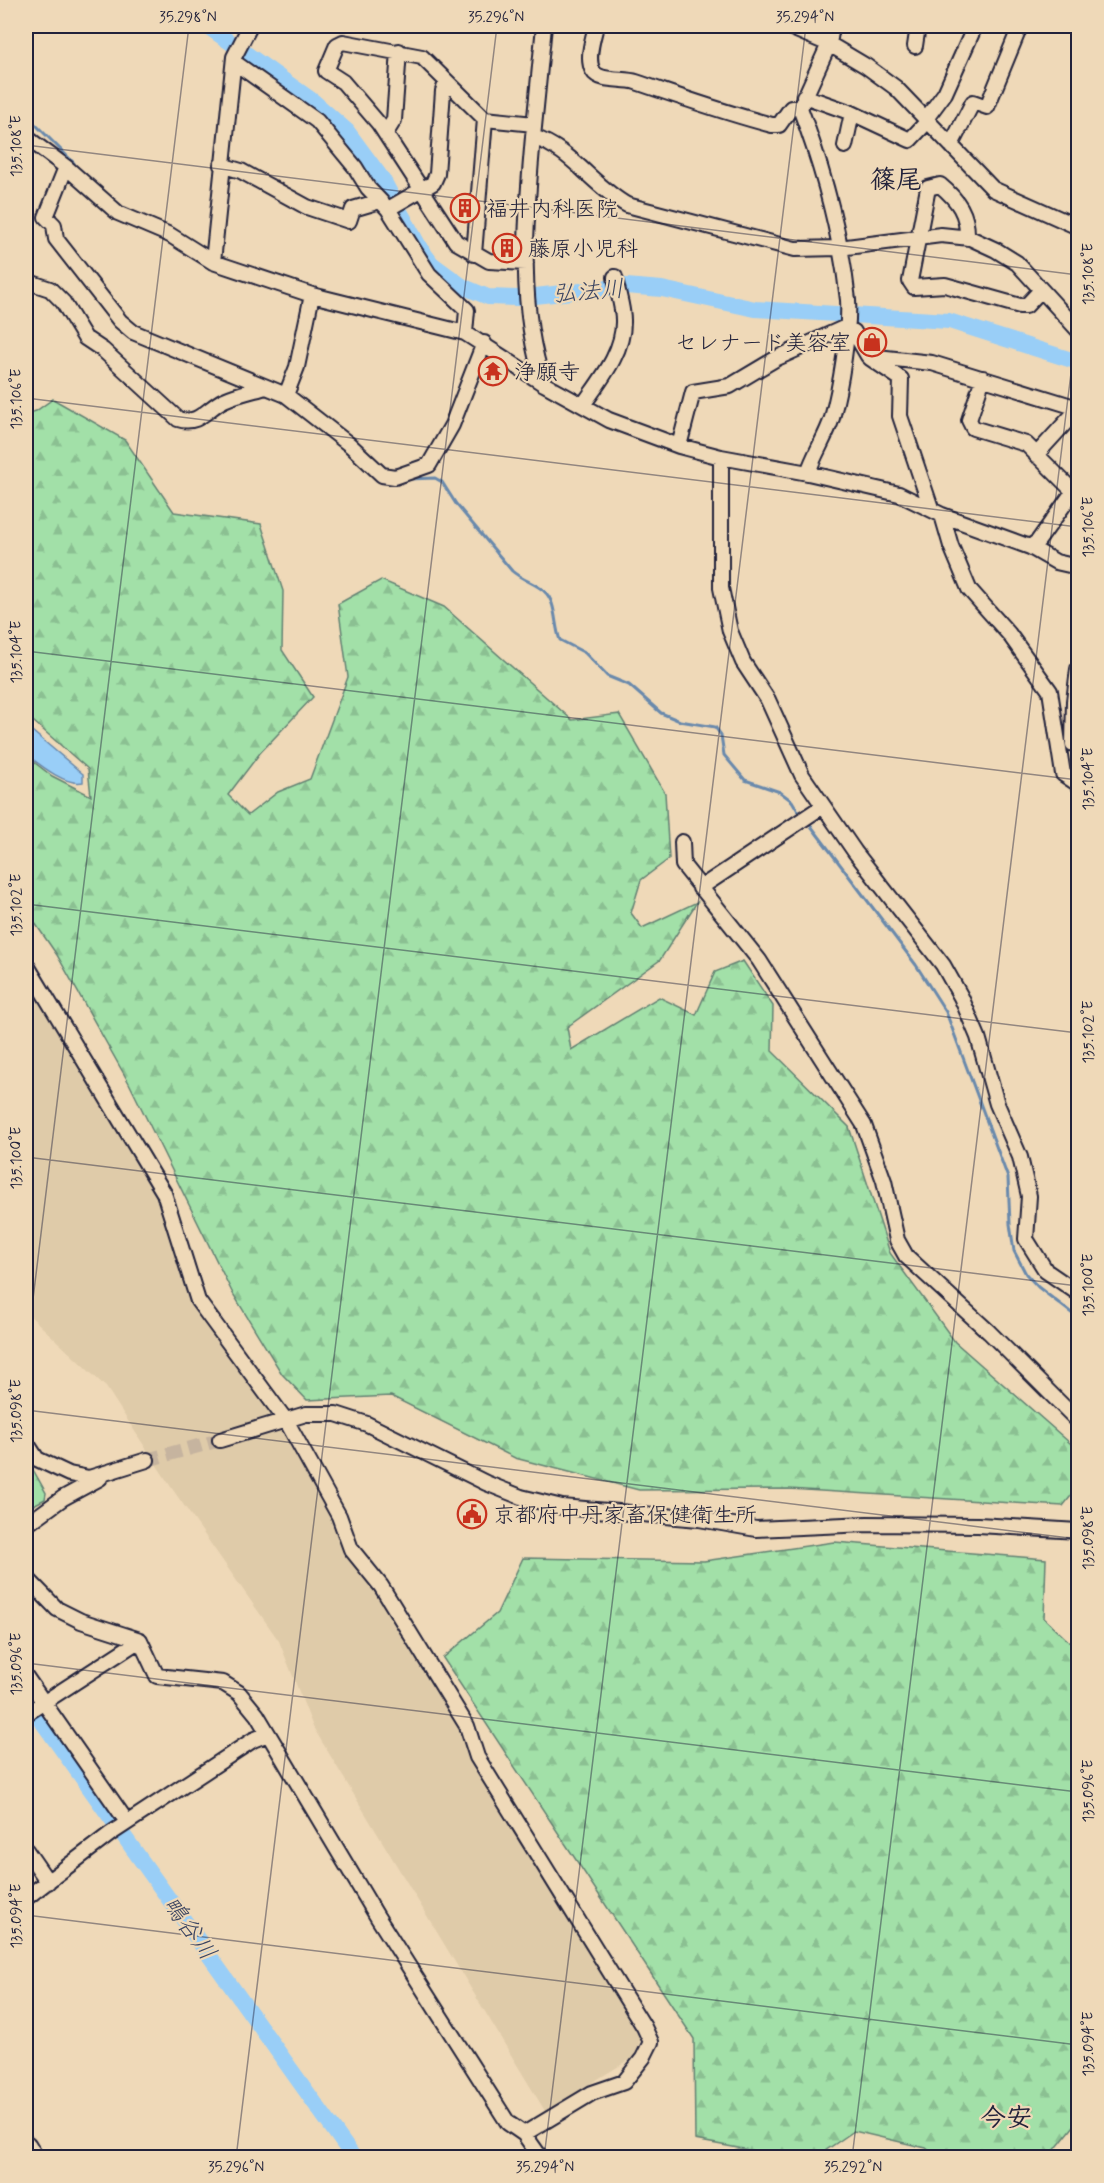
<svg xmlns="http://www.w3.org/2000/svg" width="1104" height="2183" font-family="Mynerve,'Klee One',sans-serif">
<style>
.built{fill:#dfcba9}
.forest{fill:url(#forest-firs);stroke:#628172;stroke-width:1.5}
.water{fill:#99cef7;stroke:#6989ac;stroke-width:1.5}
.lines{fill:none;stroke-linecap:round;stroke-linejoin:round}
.stream{stroke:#6989ac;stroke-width:3}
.river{stroke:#99cef7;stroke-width:16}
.minor-tunnel{stroke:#c6b49f;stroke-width:14;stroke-dasharray:14 7;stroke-linecap:butt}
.minor-casing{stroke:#22223b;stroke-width:18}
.highway-casing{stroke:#22223b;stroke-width:24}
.minor{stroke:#efd9b8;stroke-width:14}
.highway{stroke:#efd9b8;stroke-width:20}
.ticks{fill:none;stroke:#22223b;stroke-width:1.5;stroke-opacity:0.45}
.labels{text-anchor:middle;stroke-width:4.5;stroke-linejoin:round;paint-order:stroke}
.poi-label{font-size:22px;fill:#22223b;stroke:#efd9b8;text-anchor:start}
.water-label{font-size:24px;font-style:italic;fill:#3a4461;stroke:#efd9b8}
.quarter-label{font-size:26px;font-weight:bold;fill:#22223b;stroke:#efd9b8}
.neatline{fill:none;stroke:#22223b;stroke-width:2}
.ticks-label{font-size:15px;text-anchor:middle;fill:#22223b}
</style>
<defs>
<pattern id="forest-firs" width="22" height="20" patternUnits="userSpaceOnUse" patternTransform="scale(1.5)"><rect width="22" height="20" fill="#a2e0a8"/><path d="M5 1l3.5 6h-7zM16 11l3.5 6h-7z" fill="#8bc092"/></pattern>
</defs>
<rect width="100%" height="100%" fill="#efd9b8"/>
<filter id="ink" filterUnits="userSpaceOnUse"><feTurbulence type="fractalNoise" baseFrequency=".0167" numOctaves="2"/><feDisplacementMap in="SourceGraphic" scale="12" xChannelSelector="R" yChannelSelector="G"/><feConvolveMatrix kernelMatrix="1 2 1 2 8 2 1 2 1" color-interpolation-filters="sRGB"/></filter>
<g filter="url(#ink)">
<path class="built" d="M26,972l134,223 32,107 93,129 64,120 44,56 249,429 -8,21 -89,54 -232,-384 -34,-86 -108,-154 -65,-100 -80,-75z"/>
<path class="forest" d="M53,399l72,41 49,72 87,12 22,67 -1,59 31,47 -53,56 -32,42 20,20 30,-23 32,-13 38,-102 -10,-73 43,-24 63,27 128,113 47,-6 46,79 4,66 -28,21 -10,33 11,15 55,-26 -37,58 -93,67 4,23 88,-53 37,18 19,-43 28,-11 30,45 -1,45 77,76 41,126 65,89 123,108v37l-15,19 -274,-17 -150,1 -124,-32 -124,-62 -84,4 -25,-26 -50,-82 -103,-209 -72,-128 -31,-45v-154l26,20 39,20 -3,-27 -62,-54v-301l10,-3z
M26,1457l20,36 -1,6 -19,10z
M834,1542l212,17 -2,59 34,32v471l-29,36h-112l-11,-9 -72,-17 -38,26h-28l-93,-17 -1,-101 -251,-381 54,-45 26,-55 181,3z"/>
<path class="water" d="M26,726l57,48v8c-18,4 -44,-18 -57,-28z"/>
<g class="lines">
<path class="stream" d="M26,115l48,48 -2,4
M61,198l9,-22
M277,398l12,8
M409,479l26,-1 7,4 14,22 56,67c10,9 23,12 32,20 13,11 10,35 16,49l25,13 22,23 22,9 32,28 19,8 35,6 6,8 3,20 21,25 35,12 12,9 9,15
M808,822l108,143 30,47 62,166 2,46 4,27 12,23 12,13 40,31"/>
<path class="river" d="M207,26l106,75 34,30 36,49 37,68 12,16 30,22 26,11 29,1 109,-12 36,3 93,20 194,12 129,41
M26,1699l328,459"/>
<path class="minor-tunnel" d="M147,1460l73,-20"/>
<g class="minor-casing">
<path id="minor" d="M544,26l-11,111c38,12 60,49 94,68l168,44 44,-1 102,-13 29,3 26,12 21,13 61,67
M596,26c-3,12 -10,33 -3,45 6,11 31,7 43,11 45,15 89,31 136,43h7l12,-17h9
M787,26l42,18 37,22 30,22 97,101 85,38
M915,46l3,-20
M234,62l83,59 38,46 13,21 20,21 41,65 38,36 -2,23
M804,96l48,17 58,27 17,-18
M925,120l20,-27 30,-67
M386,133l8,-13 5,-69
M26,137l40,30 52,46 52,22 43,27 99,33 153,38 79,51
M533,137c-7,81 -16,169 11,247l65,36 70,26 42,11 87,16 91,21 43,21 88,32 26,15 22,5
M951,145l22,-43 14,5 32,-78 -3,-3
M845,146l7,-33
M221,165l20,6 66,36 42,14 4,-12 27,-8
M66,167l-20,50 8,8 2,14 64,82 13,11 153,63 64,50 32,30 13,2 34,-12 23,-40 32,-82
M388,209l45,-26 4,-9 6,-83 3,-8
M967,238c1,-24 -9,-38 -27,-53l-12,3 -18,93 4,6 31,-2 75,21h6l15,-16
M474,254l11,-135
M213,262l21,-205 16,-31
M526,263l-37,-2 -33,-19 -77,-118 -36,-42 -17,-11 11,-26 6,-3 79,15 63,62 49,5
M26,281l24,8 13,13 22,36 18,12 75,69c21,7 29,-11 46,-19 13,-6 28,-9 42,-13
M870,358l31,21 -1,37 31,92
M983,378l-14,42 4,8 53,16 47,47
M286,395l11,-28 15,-72
M583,405c18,-26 41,-53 40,-85 0,-14 -6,-29 -8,-43
M679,446l14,-54 37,-6 47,-28 69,-31 8,5 14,24 64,7 146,45
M1036,455l42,-46
M721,457v131l9,43 13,31 25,38 34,75 53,77 88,113 18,32 17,40 19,67 23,53 9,39 -3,43 20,32 32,22
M808,473c6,-19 18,-36 24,-55 8,-29 18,-88 16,-118 -7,-65 -25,-131 -48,-192l29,-64 3,-18
M942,515l9,31 18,43 40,45 41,57 13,83 15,10
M1030,547l8,-6 40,-56
M1074,701l4,-32
M1078,702l-4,-1 -1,43 5,2
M682,842l1,23 76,95 105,165 20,56 13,59 9,16 83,76 89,89
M700,888l123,-82
M26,964l138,229 34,108 89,121 52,94 12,33 30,37 86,140 10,31 167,270 7,15 -8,16 -19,24 -32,11 -68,41
M220,1440l86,-26h30l31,10 119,59 35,14 41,10 137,12 57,10 111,-5 111,1 100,6
M26,1442l11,17 32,15 20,4 58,-18
M26,1525l37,-27 37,-20
M26,1577l31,32 24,12 59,19 17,36 66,7 16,10 18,22 121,203 130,205 16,11 17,24
M26,1677l101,145
M26,1714l114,-74
M26,1850l22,32
M26,1898l84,-64 143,-94 15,-6"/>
</g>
<g class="highway-casing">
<path id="highway" d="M26,2146l7,12"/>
</g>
<use href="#minor" class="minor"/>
<use href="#highway" class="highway"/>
</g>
</g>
<path class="ticks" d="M26,145l1052,130M26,398l1052,129M26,651l1052,129M26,904l1052,129M26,1157l1052,129M26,1356l163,-1330M26,1410l1052,129M26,1663l1052,129M26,1915l1052,130M236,2158l261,-2132M544,2158l262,-2132M852,2158l226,-1842"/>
<defs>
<g id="building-ring" transform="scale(1.5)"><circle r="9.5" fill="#efd9b8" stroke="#c8321e" stroke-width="1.5"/><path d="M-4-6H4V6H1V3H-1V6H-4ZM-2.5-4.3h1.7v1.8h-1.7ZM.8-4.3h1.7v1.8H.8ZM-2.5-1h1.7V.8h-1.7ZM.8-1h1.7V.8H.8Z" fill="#c8321e"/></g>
<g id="shop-ring" transform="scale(1.5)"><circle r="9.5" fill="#efd9b8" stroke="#c8321e" stroke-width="1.5"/><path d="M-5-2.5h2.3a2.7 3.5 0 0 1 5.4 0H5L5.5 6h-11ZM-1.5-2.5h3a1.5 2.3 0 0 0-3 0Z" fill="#c8321e"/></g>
<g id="temple-ring" transform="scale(1.5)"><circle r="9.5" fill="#efd9b8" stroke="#c8321e" stroke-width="1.5"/><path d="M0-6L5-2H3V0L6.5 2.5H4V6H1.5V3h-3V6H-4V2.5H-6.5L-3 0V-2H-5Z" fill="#c8321e"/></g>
<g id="civic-ring" transform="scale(1.5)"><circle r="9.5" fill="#efd9b8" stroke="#c8321e" stroke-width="1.5"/><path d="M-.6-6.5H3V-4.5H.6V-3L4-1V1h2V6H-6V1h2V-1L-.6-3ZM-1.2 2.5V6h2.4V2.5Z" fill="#c8321e"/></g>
</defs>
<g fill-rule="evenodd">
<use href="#building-ring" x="465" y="208"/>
<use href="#building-ring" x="507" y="248"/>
<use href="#shop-ring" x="872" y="342"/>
<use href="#temple-ring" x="493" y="371"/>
<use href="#civic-ring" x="472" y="1514"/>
</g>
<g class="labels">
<g class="poi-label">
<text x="486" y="216">福井内科医院</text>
<text x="528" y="256">藤原小児科</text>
<text x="851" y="350" text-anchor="end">セレナード美容室</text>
<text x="514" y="379">浄願寺</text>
<text x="493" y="1522">京都府中丹家畜保健衛生所</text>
</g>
<g class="water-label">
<text transform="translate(588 291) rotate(-5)" y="8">弘法川</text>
<text transform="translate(190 1928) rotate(54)" y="8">鴫谷川</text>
</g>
<g class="quarter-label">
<text x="896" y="188">篠尾</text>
<text x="1006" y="2126">今安</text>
</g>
</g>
<rect width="1104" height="2183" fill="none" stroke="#efd9b8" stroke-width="66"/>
<rect x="33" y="33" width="1038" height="2117" class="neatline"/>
<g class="ticks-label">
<text x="188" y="22">35.298°N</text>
<text x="496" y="22">35.296°N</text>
<text x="805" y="22">35.294°N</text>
<text transform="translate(16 146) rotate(-90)" y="5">135.108°E</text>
<text transform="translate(1088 274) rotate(-90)" y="5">135.108°E</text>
<text transform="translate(16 399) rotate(-90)" y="5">135.106°E</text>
<text transform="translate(1088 527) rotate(-90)" y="5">135.106°E</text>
<text transform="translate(16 652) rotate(-90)" y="5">135.104°E</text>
<text transform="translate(1088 779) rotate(-90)" y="5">135.104°E</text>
<text transform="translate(16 905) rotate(-90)" y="5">135.102°E</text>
<text transform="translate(1088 1032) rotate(-90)" y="5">135.102°E</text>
<text transform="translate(16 1158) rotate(-90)" y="5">135.100°E</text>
<text transform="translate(1088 1285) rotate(-90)" y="5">135.100°E</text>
<text transform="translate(16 1411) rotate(-90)" y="5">135.098°E</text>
<text transform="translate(1088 1538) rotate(-90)" y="5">135.098°E</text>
<text transform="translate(16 1664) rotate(-90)" y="5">135.096°E</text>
<text transform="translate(1088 1791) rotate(-90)" y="5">135.096°E</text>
<text transform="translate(16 1916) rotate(-90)" y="5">135.094°E</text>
<text transform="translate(1088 2044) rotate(-90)" y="5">135.094°E</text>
<text x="236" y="2172">35.296°N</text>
<text x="545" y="2172">35.294°N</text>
<text x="853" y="2172">35.292°N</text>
</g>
</svg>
